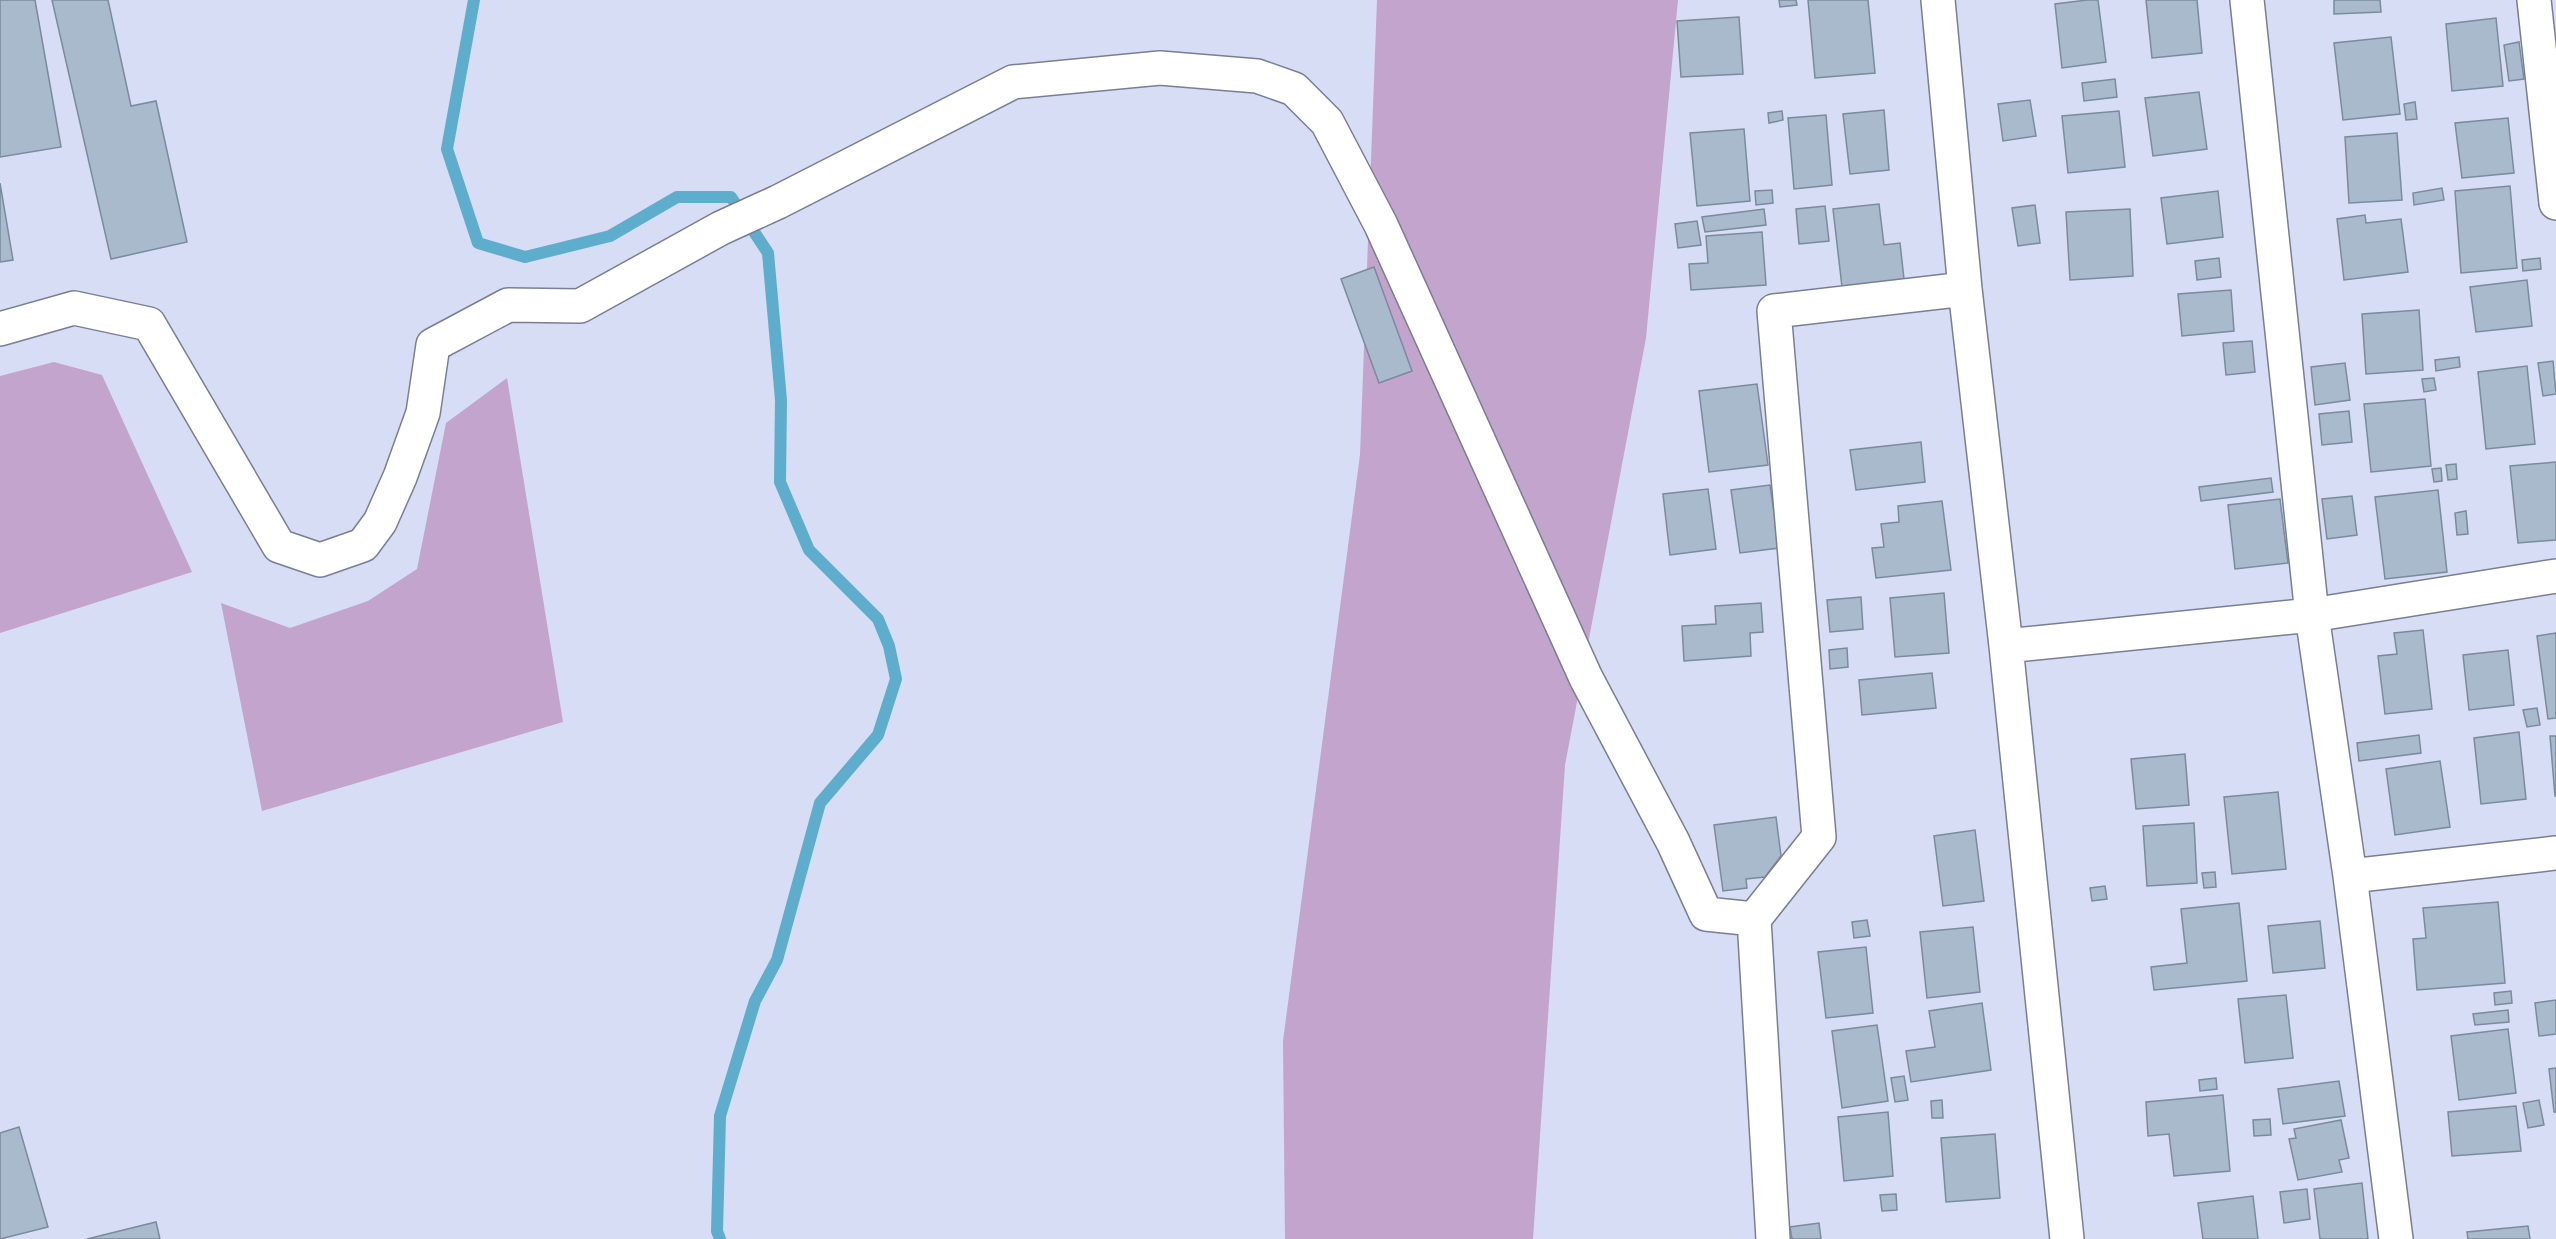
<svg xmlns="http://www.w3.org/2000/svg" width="2556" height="1239" font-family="'DejaVu Sans',sans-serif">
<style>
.green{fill:#c2a4cd}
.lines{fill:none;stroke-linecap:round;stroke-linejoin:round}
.stream{stroke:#5eadcc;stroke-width:12}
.building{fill:#a9bacd;stroke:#7a8b9c;stroke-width:1.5}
.minor-casing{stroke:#787f94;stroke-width:36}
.minor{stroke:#fff;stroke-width:33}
</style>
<rect width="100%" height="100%" fill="#d6ddf5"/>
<path class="green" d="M1377,0h301l-32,338 -81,427 -32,474h-248l-2,-198 77,-586z
M54,362l48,13 90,197 -192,61v-257z
M507,378l56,344 -301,89 -41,-208 69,25 78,-27 49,-32 29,-146z"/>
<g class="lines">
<path class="stream" d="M474,0l-27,149 31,94 47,14 85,-21 67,-39h54l37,56 13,147 -1,82 29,68 69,69 11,27 7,33 -18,56 -58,68 -43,157 -22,41 -35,115 -3,115 3,8"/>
</g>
<path class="building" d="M0,0h35l26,147 -61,10z
M52,0h56l23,106 25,-5 31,141 -76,17z
M1779,0h17l1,5 -17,2z
M1808,0h60l7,73 -60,5z
M2087,0h11l8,62 -44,6 -7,-64z
M2146,0h51l5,53 -50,5z
M2334,0h46l1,12 -47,2z
M1739,17l4,57 -62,3 -4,-56z
M2496,18l7,68 -51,5 -6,-67z
M2391,37l9,77 -57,6 -9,-77z
M2519,42l5,37 -15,2 -5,-36z
M2115,79l2,18 -33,4 -2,-18z
M2199,92l8,57 -54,7 -8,-58z
M2030,100l6,36 -33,5 -5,-37z
M2415,102l2,17 -11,1 -2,-16z
M1884,110l5,60 -39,4 -7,-60z
M1782,111l1,9 -14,3 -1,-10z
M2119,111l6,56 -57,6 -6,-57z
M1826,115l6,70 -38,4 -6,-71z
M2508,118l6,55 -52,5 -7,-55z
M1744,129l6,72 -53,5 -7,-73z
M2397,133l5,67 -53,3 -4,-66z
M0,183l13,77 -13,2z
M2510,186l7,82 -56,5 -6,-82z
M2442,188l2,12 -30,5 -1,-12z
M1772,190l1,13 -17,2 -1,-14z
M2218,191l5,46 -56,7 -6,-46z
M1879,204l5,41 16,-2 4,36 -62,8 -9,-78z
M2035,205l5,38 -22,3 -6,-38z
M1825,206l4,35 -30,3 -3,-35z
M1764,209l2,16 -61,7 -3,-15z
M2130,209l3,67 -63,4 -4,-68z
M2365,215l1,8 35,-4 7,53 -64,8 -7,-61z
M1697,221l4,24 -23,3 -3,-24z
M1762,232l4,53 -75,5 -2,-26 19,-1 -2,-27z
M2219,258l2,19 -24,3 -2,-19z
M2540,258l1,11 -18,2 -1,-11z
M1374,267l38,104 -33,12 -38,-104z
M2527,280l5,46 -56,6 -6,-45z
M2231,290l3,41 -52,5 -4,-42z
M2419,310l4,60 -57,4 -4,-60z
M2252,341l3,31 -29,3 -3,-32z
M2459,357l1,10 -24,4 -1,-11z
M2553,361l3,33 -13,2 -5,-33z
M2345,363l5,37 -35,5 -4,-38z
M2527,366l8,78 -49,5 -8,-77z
M2434,378l2,12 -12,2 -2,-13z
M1757,384l11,81 -59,7 -10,-81z
M2425,399l6,67 -60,6 -7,-68z
M2349,411l3,31 -30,3 -3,-31z
M1921,442l4,40 -69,8 -6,-40z
M2556,462v78l-38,3 -8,-77z
M2456,464l1,15 -9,1 -2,-15z
M2441,468l1,13 -8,1 -2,-13z
M2271,478l2,14 -72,9 -2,-14z
M1770,485l9,63 -39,5 -9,-63z
M1708,489l8,60 -46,6 -7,-61z
M2438,490l9,82 -62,7 -10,-82z
M2352,496l5,39 -30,4 -5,-40z
M2280,499l8,64 -53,6 -7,-64z
M1942,501l9,69 -75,8 -4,-30 12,-1 -3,-23 18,-2 -1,-16z
M2466,511l2,23 -11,1 -2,-22z
M1944,593l5,60 -54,4 -5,-59z
M1861,597l2,32 -33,3 -3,-32z
M1761,603l2,29 -13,1 1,23 -67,5 -2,-35 34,-2 -1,-18z
M2423,630l9,79 -47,5 -7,-58 19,-2 -3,-21z
M2556,633v85l-8,1 -11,-83z
M1847,648l1,19 -18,2 -1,-19z
M2508,650l6,55 -45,5 -6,-55z
M1932,673l4,35 -74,7 -3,-35z
M2537,708l3,17 -13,2 -4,-17z
M2519,732l7,67 -45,5 -7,-66z
M2419,735l2,18 -62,8 -2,-18z
M2550,736h6v60h-1z
M2185,754l4,51 -53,4 -5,-50z
M2440,761l10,66 -55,8 -9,-66z
M2278,792l8,77 -54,5 -8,-77z
M1776,817l5,39 -16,21 -19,2 1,9 -24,3 -9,-66z
M2194,823l3,60 -50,3 -4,-60z
M1975,830l9,71 -41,5 -9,-70z
M2215,872l1,15 -12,1 -2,-15z
M2105,886l2,13 -15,2 -2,-13z
M2498,902l7,81 -88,7 -4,-51 13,-1 -3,-30z
M2239,903l8,78 -93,9 -3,-23 36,-4 -6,-54z
M1867,920l3,16 -16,2 -2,-16z
M2320,921l5,47 -52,5 -5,-47z
M1973,927l7,65 -53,6 -7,-66z
M1866,947l7,66 -47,5 -8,-66z
M2511,991l1,12 -17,2 -1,-12z
M2286,995l7,63 -48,5 -7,-64z
M2556,1000v34l-17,2 -4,-33z
M1982,1003l9,67 -80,12 -5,-31 29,-4 -6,-36z
M2508,1010l1,12 -34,3 -2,-11z
M1877,1025l11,76 -46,7 -10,-77z
M2508,1029l8,64 -57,7 -8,-64z
M2556,1068v44h-2l-5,-43z
M1904,1076l4,24 -13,2 -4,-24z
M2216,1078l1,11 -17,2 -1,-11z
M2339,1081l6,35 -62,8 -5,-35z
M2223,1095l7,76 -56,5 -5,-42 -21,2 -2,-34z
M1942,1100l1,18h-11l-1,-17z
M2539,1100l5,25 -16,3 -5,-25z
M2516,1106l5,45 -69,5 -4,-44z
M1888,1112l5,64 -49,5 -6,-64z
M2270,1119l1,16 -17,1 -1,-16z
M2341,1120l8,38 -10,2 3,12 -44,8 -9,-41 7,-1 -2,-9z
M19,1127l29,100 -48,12v-106z
M1995,1134l5,64 -54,4 -5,-64z
M2362,1183l6,56h-48l-6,-50z
M2307,1189l3,30 -26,4 -4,-31z
M1896,1194l1,16 -15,1 -2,-16z
M2253,1196l5,43h-55l-5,-36z
M156,1222l4,17h-73z
M1819,1223l2,16h-29l-2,-12z
M2528,1226l2,13h-62l-1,-7z"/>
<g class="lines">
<g class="minor-casing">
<path id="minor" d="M1938,0l27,289 41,357 61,593
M2247,0l65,615 38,261 46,363
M2534,0l22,203
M0,329l74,-21 75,16 130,222 41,14 43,-15 17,-23 20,-45 23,-64 10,-68 75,-40 72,1 141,-78 57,-26 235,-120 147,-14 97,8 37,13 33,33 54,103 205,453 87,164 33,72 48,5
M2006,646l306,-31 244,-39
M2350,876l206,-23
M1773,1239l-19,-320 65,-82 -45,-526 191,-22"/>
</g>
<use href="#minor" class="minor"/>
</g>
</svg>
